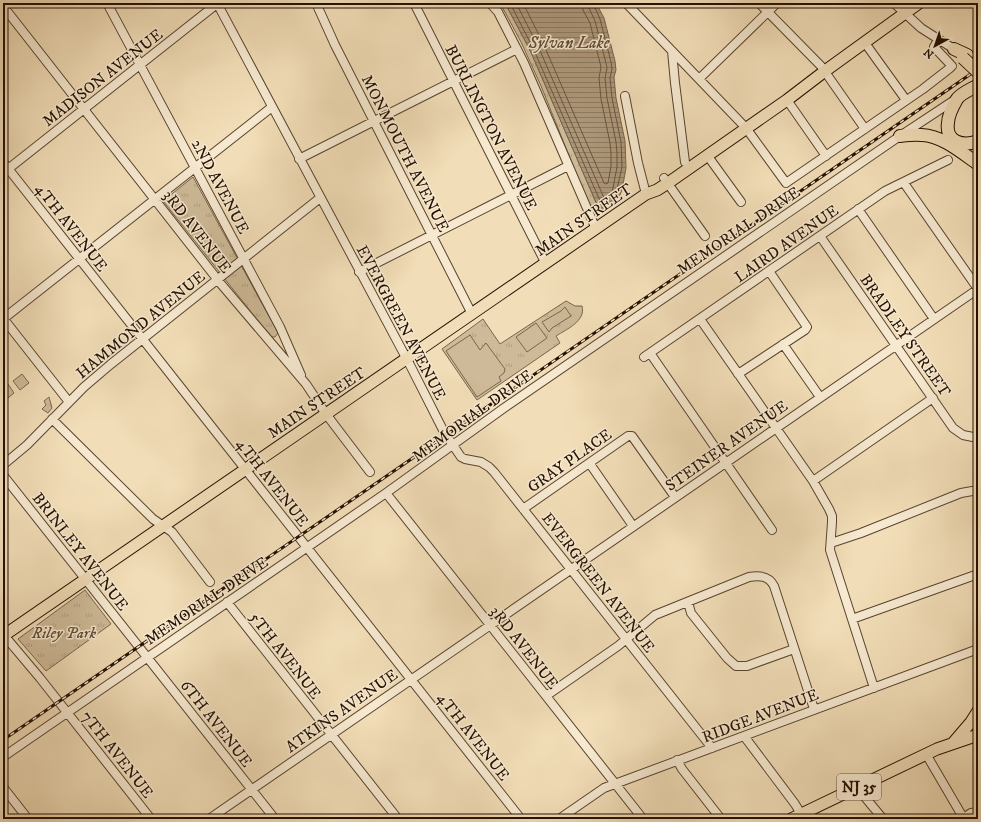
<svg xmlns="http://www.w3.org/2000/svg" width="981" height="822" font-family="'IM FELL DW Pica',serif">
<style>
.grass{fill:url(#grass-tufts);stroke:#7a654d}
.pitch{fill:#ceba98;stroke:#7a654d}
.water{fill:url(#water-rules);stroke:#766149}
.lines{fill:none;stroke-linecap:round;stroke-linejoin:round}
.shore{stroke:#68543e;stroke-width:1}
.minor-casing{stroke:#58432f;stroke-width:10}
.major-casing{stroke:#251002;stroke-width:13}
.highway-casing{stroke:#251002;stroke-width:14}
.minor{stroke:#f6e9d0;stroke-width:8}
.major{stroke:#f1ddb7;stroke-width:11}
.highway{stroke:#f1ddb7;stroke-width:12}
.rail-casing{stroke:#251002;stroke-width:3}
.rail{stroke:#f6e9d0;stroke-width:1.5;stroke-dasharray:4.5;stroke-linecap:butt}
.highway-bridge-casing{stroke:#251002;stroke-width:14;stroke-linecap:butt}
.highway-bridge{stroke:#f1ddb7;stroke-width:12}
.labels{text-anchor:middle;stroke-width:3;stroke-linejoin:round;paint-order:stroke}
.shield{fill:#f6e9d0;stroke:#645140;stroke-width:1}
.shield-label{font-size:15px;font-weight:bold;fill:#251002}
.street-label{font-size:16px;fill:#251002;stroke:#f6e9d0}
.park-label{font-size:16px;font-style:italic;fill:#604c36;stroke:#f6e9d0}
.water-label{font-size:17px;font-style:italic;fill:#624d38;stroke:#f6e9d0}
</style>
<defs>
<pattern id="grass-tufts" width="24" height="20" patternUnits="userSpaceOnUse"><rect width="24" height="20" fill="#ceba98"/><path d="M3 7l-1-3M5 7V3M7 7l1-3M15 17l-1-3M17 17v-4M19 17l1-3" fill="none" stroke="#b19f81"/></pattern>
<pattern id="water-rules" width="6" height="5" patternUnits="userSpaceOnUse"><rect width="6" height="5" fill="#ac9779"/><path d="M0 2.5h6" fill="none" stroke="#8c7a61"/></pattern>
</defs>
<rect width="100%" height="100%" fill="#f1ddb7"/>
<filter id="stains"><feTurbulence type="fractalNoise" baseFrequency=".005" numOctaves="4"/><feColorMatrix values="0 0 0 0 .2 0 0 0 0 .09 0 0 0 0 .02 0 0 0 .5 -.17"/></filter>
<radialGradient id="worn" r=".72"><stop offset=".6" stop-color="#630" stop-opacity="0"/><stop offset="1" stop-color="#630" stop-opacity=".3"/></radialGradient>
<path class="grass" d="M500,3h5l25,47 68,157 -5,8 -52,-129 -20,-44z
M193,177l85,156 -3,4h-4l-108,-136z
M566,301l9,5h7c4,15 -15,23 -26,30l4,7 -83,57 -35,-51 41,-30 17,25z
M22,374l7,9 -9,7 -7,-9z
M49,397l3,11 -4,5 -6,-4 4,-4 -2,-4z
M85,590l26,34 -65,47 -28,-32z"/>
<path class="pitch" d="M565,307l6,9 -19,12 -3,4 -7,-10 19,-11z
M536,323l11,15 -20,14 -11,-15z
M470,335l10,15 6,-7 19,26 -1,4 -5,4 2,4 -24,16 -31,-46z
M8,384l6,9 -11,9v-14z"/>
<path class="water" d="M505,3h91l8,15 11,43 1,9 -2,7 2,21 9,43 1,27 -4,22 -3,7 1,3 -15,11 -7,-4 -68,-157z"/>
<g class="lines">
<path class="shore" d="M510,3l23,45 68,155 4,3 10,-8 7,-31 -1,-25 -9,-44 -2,-20 2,-9 -1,-7 -11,-43 -7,-16
M516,3l22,43 66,152 2,1 5,-3 2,-8 4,-21v-14l-1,-11 -9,-44 -2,-20 2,-10 -1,-5 -11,-42 -6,-13 -1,-5
M523,3l20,40 61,140 2,1 2,-1 3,-17v-13l-1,-10 -9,-44 -2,-21 2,-11 -11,-44 -7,-13 -1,-7"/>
<g class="minor-casing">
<path id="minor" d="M107,3l173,324 21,48
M217,3l194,364 33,65 17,25 4,2 16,3 8,5 5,5 218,276
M316,3l19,42 137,269
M414,3l132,261
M490,3l8,9 26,51 72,166
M626,3l120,125 40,55 137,-94 27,-21 2,-2 -1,-1 -16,-17 -1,-1 4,-7
M759,3l62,63 44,63
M894,3l27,25 33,21
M3,6l218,278 85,100 20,30 44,58
M865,43l41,57
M672,51l3,32 10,79
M700,78l77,-75
M625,96l13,67 8,31
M787,100l39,56
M707,155l34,47
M299,159l218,-110
M3,162l518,657
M3,173l215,-170
M664,178l41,58
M904,183l74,106
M858,209l76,110
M820,236l133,192 10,7 15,3
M359,272l209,-106
M3,318l66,84
M3,319l269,-212
M700,319l113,162 16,28 3,7v6l-2,28 44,138
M783,344l37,53
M650,353l122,177
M644,357l241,-166 63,-31
M738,374l67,-44 2,-3 -38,-56
M52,419l101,100 19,13 38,50
M590,464l43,62
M3,465l24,-20 57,-58 27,-23 209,-166
M3,475l272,344
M813,481l120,-83
M386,493l257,326
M523,509l105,-73h4l43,61
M831,543l30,-10 100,-40 17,-3
M227,602l171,217
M688,602l3,11 36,45 9,8h11l47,-17
M852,619l126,-45
M3,634l37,44 111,141
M546,696l72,-50 37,-31 94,-38c11,-2 20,-1 25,9l40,123
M744,736l51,68 9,15
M926,754l38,65
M3,757l383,-264 118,-85 396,-272 56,-37
M677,760l5,9 39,50
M3,787l25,32
M860,787l4,9 19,23
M209,819l769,-530
M559,819l45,-31 374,-139
M962,819l9,-6 7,-1"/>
</g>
<g class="major-casing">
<path id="major" d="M3,636l643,-442 11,-4 11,-7 119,-83 38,-29 94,-68
M953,743l18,-21 7,-11
M791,819l146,-70 41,-14"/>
</g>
<g class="highway-casing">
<path id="highway" d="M954,49l13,6
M978,85c-6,4 -17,8 -21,14 -4,7 -9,16 -9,24 -3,19 15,24 30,18
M900,136c8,-1 15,-2 22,-1 21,1 40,18 56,29"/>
</g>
<use href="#minor" class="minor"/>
<use href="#major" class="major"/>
<use href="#highway" class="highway"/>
<g class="rail-casing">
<path id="rail" d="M3,740l975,-671"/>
</g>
<use href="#rail" class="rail"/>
<g class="highway-bridge-casing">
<path id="highway-bridge" d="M963,58l15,14"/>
</g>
<use href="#highway-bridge" class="highway-bridge"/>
</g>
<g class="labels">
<rect class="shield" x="837" y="774" width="44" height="26" rx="3"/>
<g class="shield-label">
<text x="859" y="792">NJ 35</text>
</g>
<g class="street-label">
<text transform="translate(102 77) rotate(-38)" y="6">MADISON AVENUE</text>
<text transform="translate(492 127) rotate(63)" y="6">BURLINGTON AVENUE</text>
<text transform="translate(406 153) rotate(63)" y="6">MONMOUTH AVENUE</text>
<text transform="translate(221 186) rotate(62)" y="6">2ND AVENUE</text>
<text transform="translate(583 219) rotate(-35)" y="6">MAIN STREET</text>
<text transform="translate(72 227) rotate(52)" y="6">4TH AVENUE</text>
<text transform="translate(738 230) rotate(-34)" y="6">MEMORIAL DRIVE</text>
<text transform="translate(198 231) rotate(52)" y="6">3RD AVENUE</text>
<text transform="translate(786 243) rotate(-35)" y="6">LAIRD AVENUE</text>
<text transform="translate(402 322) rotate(62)" y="6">EVERGREEN AVENUE</text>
<text transform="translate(140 324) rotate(-39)" y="6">HAMMOND AVENUE</text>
<text transform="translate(906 335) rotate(55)" y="6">BRADLEY STREET</text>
<text transform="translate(316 402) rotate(-34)" y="6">MAIN STREET</text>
<text transform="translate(472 415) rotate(-36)" y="6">MEMORIAL DRIVE</text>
<text transform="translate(726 445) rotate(-35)" y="6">STEINER AVENUE</text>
<text transform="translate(569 460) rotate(-35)" y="6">GRAY PLACE</text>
<text transform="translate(273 482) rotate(52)" y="6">4TH AVENUE</text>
<text transform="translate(81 551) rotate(52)" y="6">BRINLEY AVENUE</text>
<text transform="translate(599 582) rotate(52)" y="6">EVERGREEN AVENUE</text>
<text transform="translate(206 600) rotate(-34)" y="6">MEMORIAL DRIVE</text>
<text transform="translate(525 647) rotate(52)" y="6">3RD AVENUE</text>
<text transform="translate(286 655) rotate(52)" y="6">5TH AVENUE</text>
<text transform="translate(341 710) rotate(-35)" y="6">ATKINS AVENUE</text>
<text transform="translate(760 715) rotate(-21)" y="6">RIDGE AVENUE</text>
<text transform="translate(217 723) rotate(52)" y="6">6TH AVENUE</text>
<text transform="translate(474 736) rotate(52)" y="6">4TH AVENUE</text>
<text transform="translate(118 754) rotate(52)" y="6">7TH AVENUE</text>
</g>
<g class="park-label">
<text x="64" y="638">Riley Park</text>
</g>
<g class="water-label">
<text x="569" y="48">Sylvan Lake</text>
</g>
</g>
<rect width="981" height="822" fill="none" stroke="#f1ddb7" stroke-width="16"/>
<rect x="4" y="4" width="973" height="814" fill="none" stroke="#251002" stroke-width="2"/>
<rect x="8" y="8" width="965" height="806" fill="none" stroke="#251002"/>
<g transform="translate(935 46) rotate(220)" stroke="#f6e9d0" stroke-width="3" paint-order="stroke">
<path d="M0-3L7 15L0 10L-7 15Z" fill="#251002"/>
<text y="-6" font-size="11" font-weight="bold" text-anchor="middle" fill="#251002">N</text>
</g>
<rect width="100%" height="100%" filter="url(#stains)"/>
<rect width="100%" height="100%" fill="url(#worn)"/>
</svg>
